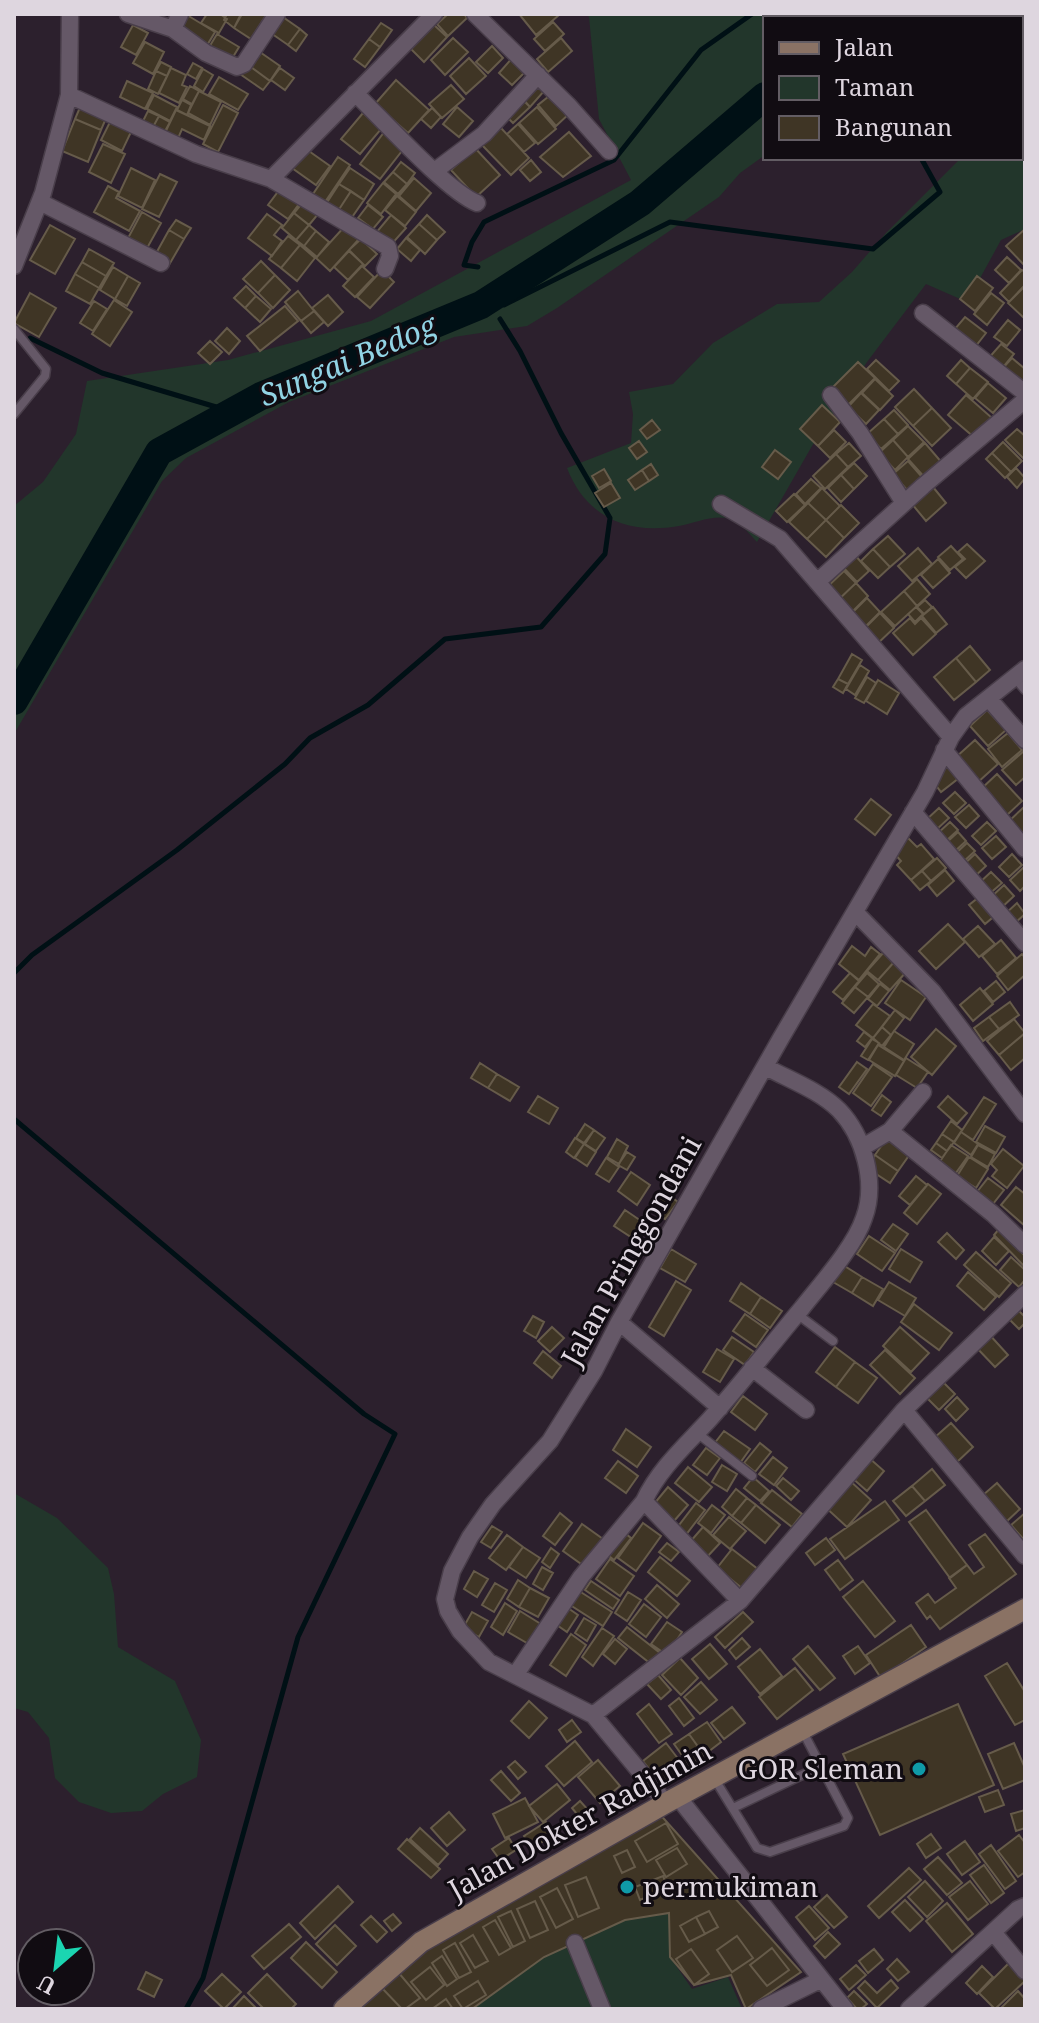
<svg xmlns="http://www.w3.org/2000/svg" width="1039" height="2023" font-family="'Noto Serif',serif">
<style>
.green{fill:#22362b}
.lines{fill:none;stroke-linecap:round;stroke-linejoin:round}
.stream{stroke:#001015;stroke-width:5}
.river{stroke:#001015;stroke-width:28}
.building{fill:#3f3525;stroke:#665b4a;stroke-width:2}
.service-casing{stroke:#493e4a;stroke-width:11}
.minor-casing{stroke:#493e4a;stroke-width:19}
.secondary-casing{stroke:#493e4a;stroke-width:23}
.service{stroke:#655867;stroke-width:8}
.minor{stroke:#655867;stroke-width:16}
.secondary{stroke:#8a7264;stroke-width:20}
.culture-dot{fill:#0f9aa8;stroke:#110c12;stroke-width:3}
.labels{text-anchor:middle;stroke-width:6;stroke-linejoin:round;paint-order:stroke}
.street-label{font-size:28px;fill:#ded6df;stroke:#110c12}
.poi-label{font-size:28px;fill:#ded6df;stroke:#110c12;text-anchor:end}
.water-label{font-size:30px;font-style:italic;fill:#91d3e4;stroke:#110c12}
</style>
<rect width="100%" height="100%" fill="#2c202d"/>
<path class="green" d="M586,14h406l-16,4h-211v137l-25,18 -21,24 -162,111 -30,18 -73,11 -165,65 -103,56 -24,23 -148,253v-228l29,-24 33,-48 11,-53 141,-21 143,-39 260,-141 -32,-61 -10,-102z
M1025,135v94l-24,11 -34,62 -41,-18 -59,78 -55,84 -55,96c-6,-6 -15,-18 -23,-22 -18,-7 -38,3 -55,6 -52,9 -93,-9 -112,-58l64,-25 2,-29 -4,-22 44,-8 40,-41 64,-39 42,-2 33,-30 34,-39 75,-75h60v-22z
M14,1493l43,25 51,50 6,26 4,53 57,34 26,59 -4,37 -34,17 -21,17 -31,2 -32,-11 -24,-24 -6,-40 -21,-26 -14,-4z
M669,1913l1,44 22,32 36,-12 14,32h-270l72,-52 81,-37z"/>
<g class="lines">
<path class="stream" d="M1021,50l4,-2
M478,267l-14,-2 8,-23 12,-20 130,-62 87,-110 51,-36
M504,305l166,-83 203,27 67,-57 -19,-34
M30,338l72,35 131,39
M14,973l18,-18 145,-105 108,-86 25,-26 58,-33 77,-66 96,-12 64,-73 5,-36 -49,-85 -41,-82 -20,-32
M14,1119l350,295 31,20 -97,203 -95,341 -17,31"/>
<path class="river" d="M859,18l5,-4
M14,701l145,-249 102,-56 220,-91 159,-102 125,-107"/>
</g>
<path class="building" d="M207,14h13l7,5 -8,14 -18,-10z
M227,14h14l-7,14 -10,-8z
M242,14h25l-16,25 -17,-11z
M448,14h16l3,4 -19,18 -11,-12z
M519,14h39l1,1 -23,20z
M187,15l28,17 -9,15 -28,-17z
M280,15l20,14 -12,16 -20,-14z
M553,22l11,12 -19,17 -11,-12z
M381,23l11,7 -12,17 -11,-8z
M433,24l14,13 -23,25 -14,-14z
M133,25l15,8 -12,22 -15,-8z
M300,29l7,6 -11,16 -8,-6z
M217,34l22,13 -9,15 -22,-13z
M453,38l15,14 -23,23 -14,-15z
M561,38l11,13 -24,21 -11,-13z
M369,39l11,8 -15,20 -11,-8z
M145,42l19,10 -11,22 -20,-11z
M492,46l11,12 -15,15 -12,-11z
M257,50l23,16 -10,15 -23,-17z
M513,57l14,13 -15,15 -13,-12z
M469,58l17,18 -20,18 -16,-18z
M161,62l10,5 -4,9 -11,-5z
M193,63l9,5 -6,11 -9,-5z
M247,64l23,17 -7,9 -23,-16z
M171,68l15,7 -4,10 5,2 -8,16 -20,-10z
M280,68l14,10 -9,12 -14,-10z
M203,69l10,6 -10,17 -9,-6z
M156,71l11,5 -9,18 -10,-5z
M219,77l29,17 -10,16 -29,-16z
M396,80l33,30 -21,23 -33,-29z
M537,80l8,10 -15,17 -8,-9z
M127,81l26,12 -8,16 -25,-12z
M451,85l13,14 -22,19 -13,-14z
M190,86l9,5 -7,13 -9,-5z
M199,91l22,11 -11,23 -22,-12z
M553,93l17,20 -14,13 -18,-21z
M154,95l23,12 -7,14 -23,-12z
M521,98l9,9 -17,16 -9,-9z
M182,100l9,5 -4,10 -10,-5z
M81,105l26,11 -6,14 -26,-11z
M223,105l15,8 -20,39 -15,-8z
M457,107l16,14 -14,16 -16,-13z
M537,107l19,22 -18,15 -19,-21z
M432,108l9,9 -10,11 -10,-9z
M176,110l34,16 -6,14 -22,-11 -6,14 -13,-6z
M148,111l11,5 -6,11 -10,-6z
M363,113l19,15 -22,26 -19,-15z
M159,116l11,6 -6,11 -11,-6z
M75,119l26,11 -13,32 -26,-11z
M110,122l21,10 -9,19 -21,-11z
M518,124l17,19 -11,9 -17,-18z
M501,128l28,30 -18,17 -29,-30z
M385,131l20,16 -25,32 -20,-15z
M569,132l22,24 -28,21 -23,-20z
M103,144l22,10 -14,29 -22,-11z
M475,148l25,27 -24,22 -25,-27z
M306,149l24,17 -14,19 -24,-17z
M338,157l12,8 -27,40 -12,-8z
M531,160l10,12 -11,9 -10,-11z
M401,162l14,11 -8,11 -14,-12z
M131,168l24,12 -13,28 -24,-12z
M350,168l24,16 -10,16 -25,-16z
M393,172l14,12 -9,10 -14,-12z
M160,174l17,8 -18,35 -17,-8z
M414,178l17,15 -15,18 -17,-15z
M383,183l13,11 -15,20 -14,-11z
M339,184l12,7 -13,20 -12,-7z
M108,186l11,6 -3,6 24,13 -11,20 -35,-19z
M280,189l19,15 -11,15 -20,-14z
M351,191l13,9 -14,20 -12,-9z
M397,196l19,16 -11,14 -20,-16z
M304,201l15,12 -10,12 -15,-12z
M368,205l15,12 -10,12 -15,-11z
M142,212l19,11 -15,27 -19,-10z
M294,213l15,12 -13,15 -14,-12z
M267,214l15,11 -8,10 8,6 -10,15 -24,-18z
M391,215l15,13 -16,18 -15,-12z
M427,215l18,17 -8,8 -18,-16z
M176,220l15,8 -7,11 -15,-9z
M419,224l18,16 -12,14 -18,-17z
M50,225l25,14 -20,35 -25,-14z
M309,225l7,6 -12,15 -8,-6z
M345,226l14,13 -29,32 -14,-13z
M1025,229v37l-19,-20z
M169,230l15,9 -15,26 -15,-8z
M316,231l13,11 -12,15 -13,-11z
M288,236l12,9 -19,23 -12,-9z
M406,238l14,12 -9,11 -14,-12z
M361,239l16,15 -12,12 -16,-16z
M300,245l15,13 -18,23 -16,-13z
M89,249l25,14 -8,13 -24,-14z
M349,251l14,13 -15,16 -14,-13z
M1007,257l14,13 -12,13 -14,-13z
M261,261l14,14 -17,18 -15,-14z
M82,262l24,14 -7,12 -24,-14z
M362,266l12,11 -19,20 -12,-11z
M113,267l15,9 -13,23 -15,-9z
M382,270l12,12 -24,26 -13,-11z
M1022,270l3,2v13l-16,17 -9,-9z
M75,274l24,14 -9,16 -24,-13z
M275,275l15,15 -17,18 -15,-15z
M128,276l12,7 -13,23 -12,-7z
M977,276l16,12 -18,23 -15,-12z
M246,286l10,10 -11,12 -11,-10z
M1025,286v31l-1,1 -16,-15z
M298,291l16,20 -13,10 -16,-19z
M30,293l26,15 -17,29 -25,-14z
M991,293l13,10 -17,22 -13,-11z
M328,295l15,17 -15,14 -16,-18z
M256,296l15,13 -11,13 -15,-14z
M114,300l18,12 -22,34 -18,-12z
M94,301l13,8 -14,22 -13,-8z
M285,306l13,15 -38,30 -13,-15z
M314,311l10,11 -13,11 -10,-12z
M965,317l21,16 -11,14 -21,-17z
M1008,320l12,10 -13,16 -13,-9z
M227,328l13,13 -11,13 -14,-13z
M210,341l12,11 -12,12 -12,-11z
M1001,344l13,10 -14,17 -13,-11z
M1012,358l13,11v10l-5,6 -19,-15z
M876,360l23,21 -10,10 -22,-22z
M961,360l9,8 -14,16 -9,-8z
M858,362l17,16 -27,27 -17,-16z
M970,368l18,14 -15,17 -17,-15z
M875,379l18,17 -13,14 -18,-17z
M988,383l18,15 -13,15 -18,-15z
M914,389l18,19 -19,18 -18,-19z
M861,393l18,17 -13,14 -18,-17z
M966,395l26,23 -17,20 -27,-23z
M822,405l18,17 -22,24 -18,-17z
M932,408l19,20 -19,18 -19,-20z
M894,410l14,15 -10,9 -14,-15z
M884,419l14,15 -17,15 -14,-15z
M652,420l8,10 -13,9 -7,-9z
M908,426l16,16 -16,15 -15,-17z
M1017,429l8,7 -1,23 -19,-19z
M834,430l12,12 -16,16 -12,-12z
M893,440l15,17 -13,13 -16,-17z
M639,441l8,11 -10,7 -8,-11z
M1003,442l19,19 -11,11 -19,-19z
M849,443l12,13 -13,11 -12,-13z
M925,443l18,21 -17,15 -18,-20z
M775,450l16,12 -13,17 -16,-12z
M992,453l19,19 -6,6 -19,-19z
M836,454l12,13 -23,22 -12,-13z
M908,461l14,16 -15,13 -14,-16z
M854,463l13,13 -13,13 -13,-14z
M651,464l7,11 -9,6 -7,-11z
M1016,468l9,10 -8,10 -10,-11z
M604,469l7,12 -12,7 -7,-12z
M642,470l7,11 -14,9 -7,-10z
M841,475l13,14 -13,13 -13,-14z
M811,479l10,9 -16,16 -9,-10z
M611,483l9,15 -16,9 -9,-14z
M933,487l13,16 -20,18 -14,-17z
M822,488l18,18 -14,14 -18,-17z
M794,494l11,11 -18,17 -11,-11z
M808,503l18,17 -19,19 -18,-17z
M841,505l18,18 -15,15 -18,-18z
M826,520l18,18 -18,19 -19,-18z
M888,536l17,18 -15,13 -17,-18z
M967,544l18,17 -19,17 -11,-11 10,-8 -7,-7z
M951,546l12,13 -13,11 -12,-13z
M918,548l14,16 -20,17 -14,-15z
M873,549l17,18 -12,11 -17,-17z
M854,554l15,17 -12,11 -16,-17z
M938,559l12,14 -17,15 -12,-13z
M844,571l12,12 -19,18 -12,-12z
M917,579l13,15 -13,12 -13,-15z
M856,583l12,13 -18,18 -13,-13z
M904,591l13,15 -22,20 -14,-14z
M867,598l13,14 -18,18 -13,-14z
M925,600l7,7 -8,7 -7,-7z
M916,607l7,7 -8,8 -7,-8z
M933,607l14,17 -11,9 -14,-17z
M880,613l14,15 -18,17 -14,-14z
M910,618l5,6 6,-6 15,16 -23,21 -20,-22z
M970,646l20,24 -14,12 -20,-24z
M852,654l10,6 -14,24 -10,-5z
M956,658l20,24 -22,18 -20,-23z
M860,665l9,6 -14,24 -9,-6z
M867,677l9,6 -12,20 -9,-5z
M838,679l10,5 -5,9 -10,-6z
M878,680l21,13 -12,21 -21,-13z
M987,710l19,20 -18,16 -18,-20z
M1008,733l14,17 -20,17 -14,-18z
M975,740l23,24 -21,19 -22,-25z
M1024,751l1,26 -9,8 -14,-15z
M949,765l10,13 -18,14 -10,-13z
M997,774l25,27 -16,15 -25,-27z
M955,792l11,11 -12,11 -11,-11z
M871,799l20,16 -16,20 -20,-16z
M969,805l10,11 -13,12 -11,-11z
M1025,806v27l-4,3 -13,-14z
M939,808l10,10 -13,12 -9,-11z
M950,822l8,8 -12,11 -8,-8z
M987,822l9,9 -15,14 -9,-9z
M958,832l8,9 -12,11 -8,-9z
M996,836l10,11 -14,12 -10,-11z
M907,837l10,10 4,-3 13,15 -23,21 -14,-15 4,-4 -9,-10z
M967,843l8,8 -13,12 -8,-8z
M975,854l11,12 -13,12 -11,-12z
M1012,854l10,11 -13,12 -10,-10z
M937,858l9,10 -15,13 -9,-10z
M1025,866v20l-5,5 -10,-11z
M945,870l9,11 -17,15 -9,-11z
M922,871l9,10 -11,9 -9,-10z
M991,872l11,11 -14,12 -10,-11z
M1004,885l10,11 -14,13 -10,-11z
M983,894l15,19 -13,11 -16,-19z
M1017,903l8,11 -11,10 -9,-10z
M948,924l17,18 -29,27 -17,-18z
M978,926l17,18 -16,13 -16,-18z
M1001,940l15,18 -19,16 -15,-18z
M852,946l13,10 6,-9 9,7 -21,26 -20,-16z
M884,952l11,9 -17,19 -11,-9z
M1022,954l3,4v17l-17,15 -11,-14z
M895,961l12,10 -17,19 -12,-10z
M850,973l9,8 -16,19 -10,-8z
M867,973l12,11 -11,13 -13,-10z
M901,980l25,17 -16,23 -25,-17z
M996,981l9,11 -12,10 -9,-11z
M880,984l9,7 -12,15 -9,-7z
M855,987l13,10 -14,16 -12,-10z
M980,988l13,16 -20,17 -13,-16z
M1010,1002l9,13 -20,14 -10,-12z
M873,1004l17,12 -17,22 -17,-13z
M895,1010l9,8 -13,17 -9,-8z
M989,1017l10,12 -16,12 -9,-13z
M1014,1019l11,14 -26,22 -12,-14z
M882,1027l9,8 -9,11 -9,-8z
M936,1029l20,17 -24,29 -21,-18z
M894,1031l20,13 -10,16 -20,-13z
M864,1032l8,6 -7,9 -8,-6z
M1025,1033v25l-14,12 -12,-15z
M872,1039l7,4 -11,17 -7,-4z
M878,1045l26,16 -9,15 -26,-16z
M906,1058l22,14 -11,16 -21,-13z
M857,1062l10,7 -18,25 -10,-7z
M480,1063l17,11 -9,14 -17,-10z
M873,1064l19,13 -21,29 -18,-13z
M497,1074l22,13 -9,14 -22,-13z
M882,1095l9,7 -10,14 -9,-6z
M538,1096l20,12 -9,16 -21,-12z
M948,1096l19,17 -10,11 -19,-17z
M984,1097l12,7 -23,36 -12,-8z
M951,1121l11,9 -8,12 -12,-8z
M585,1124l9,6 -10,13 -8,-5z
M985,1126l20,11 -9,16 -20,-11z
M594,1130l11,8 -9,13 -11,-7z
M961,1132l17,12 -7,11 -17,-12z
M942,1134l12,8 -7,9 -11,-8z
M575,1138l9,6 -10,14 -8,-6z
M617,1139l11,7 -9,18 -12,-7z
M886,1139l24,15 -12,17 -23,-16z
M936,1143l11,8 -5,7 -11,-8z
M584,1144l12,8 -9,14 -12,-8z
M951,1145l17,11 -15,21 -16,-11z
M978,1145l17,9 -7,13 -17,-10z
M1003,1149l21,17 -17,22 -15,-12 5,-6 -6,-6z
M627,1152l8,5 -8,13 -9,-5z
M875,1155l23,16 -8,12 -23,-15z
M969,1157l19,12 -12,19 -19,-12z
M606,1158l13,9 -10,15 -13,-8z
M631,1172l19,13 -13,20 -19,-14z
M916,1176l11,9 -17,20 -11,-9z
M988,1178l16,12 -15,19 -16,-12z
M928,1184l13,10 -24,30 -13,-11z
M1016,1187l9,7v32l-24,-21z
M663,1191l15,11 -13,17 -15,-11z
M625,1210l22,15 -10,16 -23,-15z
M893,1224l15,10 -12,17 -15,-11z
M999,1229l26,27v11l-31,-32z
M947,1233l17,17 -8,9 -18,-17z
M869,1236l26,17 -13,18 -25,-17z
M994,1237l15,14 -13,14 -14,-14z
M671,1249l25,15 -11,18 -25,-14z
M901,1249l21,13 -12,20 -21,-13z
M976,1252l35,31 -12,14 -35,-32z
M1011,1257l14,13v10l-6,7 -19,-17z
M843,1265l19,12 -10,16 -19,-11z
M968,1272l28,25 -12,13 -27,-24z
M862,1277l21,12 -10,17 -21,-13z
M676,1281l15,9 -27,46 -15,-9z
M889,1282l27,16 -11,18 -27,-16z
M741,1283l20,14 -11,17 -20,-13z
M761,1297l21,14 -12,17 -20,-14z
M914,1304l38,29 -13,17 -38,-28z
M1014,1306l11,11v6l-6,6 -14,-14z
M745,1314l23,16 -12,17 -23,-16z
M533,1316l11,6 -8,16 -12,-7z
M552,1327l12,11 -14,14 -12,-11z
M900,1327l29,26 -18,19 -28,-26z
M988,1333l20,22 -13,12 -20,-21z
M732,1337l22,15 -9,13 -22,-15z
M835,1347l20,15 -19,25 -20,-15z
M717,1349l17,10 -14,23 -17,-10z
M885,1350l30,28 -15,16 -30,-29z
M543,1351l18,15 -9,12 -18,-15z
M855,1362l22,16 -19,25 -22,-16z
M942,1381l13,13 -16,16 -13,-13z
M743,1396l24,18 -12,16 -24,-18z
M957,1397l11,12 -12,12 -11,-12z
M951,1423l22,24 -16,15 -23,-24z
M626,1429l25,18 -14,20 -24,-17z
M724,1431l26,18 -10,14 -26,-19z
M760,1443l11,9 -16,20 -11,-9z
M706,1448l14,10 -13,17 -14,-10z
M773,1457l14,11 -13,17 -15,-11z
M868,1457l16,14 -17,20 -16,-14z
M618,1461l20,15 -12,17 -21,-15z
M722,1465l15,9 -10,17 -15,-9z
M688,1467l24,20 -13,15 -24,-19z
M932,1469l13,16 -20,16 -13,-15z
M753,1477l16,14 -9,10 -16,-13z
M783,1478l16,13 -8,9 -15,-14z
M848,1479l23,21 -24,27 -24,-22z
M997,1483l23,26 -14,13 -23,-27z
M912,1486l13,15 -19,15 -13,-15z
M668,1487l20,18 -14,16 -20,-17z
M736,1489l11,9 -15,18 -10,-9z
M772,1490l30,24 -10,13 -31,-24z
M747,1498l9,7 -15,18 -9,-7z
M885,1501l14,19 -54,39 -15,-20z
M696,1503l9,7 -20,26 -9,-7z
M712,1505l13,10 -14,18 -13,-10z
M756,1505l24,20 -15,18 -24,-20z
M926,1510l41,55 -17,13 -41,-56z
M560,1513l12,10 -17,22 -12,-9z
M1025,1513v28l-14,-16z
M729,1517l17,14 -16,18 -17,-14z
M643,1523l18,13 -25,35 -18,-13z
M582,1524l21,15 -19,27 -21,-15z
M492,1526l10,6 -11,16 -10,-6z
M703,1527l17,16 -13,14 -17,-15z
M621,1530l10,8 -17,22 -10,-8z
M985,1534l31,40 -76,55 -10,-13 -3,3 -11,-16 12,-9 7,9 21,-15 -7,-10 18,-13 7,9 10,-7 -15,-22z
M507,1535l16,12 -17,23 -17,-12z
M826,1538l9,12 -20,15 -9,-12z
M667,1543l12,9 -8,9 -12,-9z
M523,1547l17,11 -14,20 -17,-11z
M551,1548l8,6 -9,14 -8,-6z
M732,1549l27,21 -16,19 -26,-21z
M660,1557l30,24 -13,15 -29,-24z
M610,1559l24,17 -14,20 -24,-17z
M838,1560l15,20 -13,10 -15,-20z
M542,1567l11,6 -10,17 -10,-6z
M474,1571l14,8 -11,18 -13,-8z
M518,1580l12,8 -11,19 -12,-8z
M591,1581l28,19 -6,9 -28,-19z
M863,1581l32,40 -20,16 -32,-40z
M495,1583l12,7 -13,22 -12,-7z
M657,1585l22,19 -12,14 -22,-19z
M530,1588l19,10 -11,19 -19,-10z
M576,1589l36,23 -9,14 -36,-23z
M628,1592l13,8 -14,21 -12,-8z
M505,1603l12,8 -14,24 -12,-8z
M644,1604l17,13 -15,20 -17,-13z
M565,1606l13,9 -11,17 -13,-9z
M520,1611l24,15 -12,20 -24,-14z
M472,1612l16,9 -9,16 -16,-9z
M743,1612l10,10 -28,26 -10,-11z
M584,1618l12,7 -9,16 -12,-8z
M667,1622l15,10 -15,23 -16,-11z
M911,1625l15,22 -45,31 -15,-23z
M627,1627l33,26 -9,11 -33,-26z
M602,1628l12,8 -21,30 -11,-9z
M571,1634l15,11 -20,31 -16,-11z
M742,1638l8,9 -14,12 -7,-9z
M615,1639l12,10 -12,15 -12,-10z
M710,1644l17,20 -18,15 -17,-20z
M808,1646l27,32 -15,12 -27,-31z
M858,1646l12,17 -15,11 -12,-18z
M760,1649l22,27 -22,18 -22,-27z
M680,1658l18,20 -17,17 -19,-20z
M1007,1663l18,29v28l-10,5 -30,-49z
M795,1668l18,22 -36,29 -18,-22z
M658,1675l13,15 -10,9 -14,-15z
M701,1682l16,18 -17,14 -16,-17z
M679,1698l15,20 -10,8 -15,-20z
M529,1701l18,17 -18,20 -18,-17z
M649,1704l23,30 -13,9 -22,-29z
M958,1704l36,81 -114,50 -37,-81z
M732,1707l13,16 -21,16 -13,-16z
M572,1720l9,12 -14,10 -8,-12z
M707,1722l14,20 -17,13 -15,-21z
M689,1734l15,21 -15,10 -15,-21z
M575,1741l17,21 -28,24 -18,-20z
M666,1743l20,26 -23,18 -20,-26z
M1014,1743l11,25v12l-22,9 -15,-35z
M598,1760l22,26 -20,17 -22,-26z
M515,1761l11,11 -8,7 -10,-12z
M501,1771l19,22 -9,8 -20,-21z
M557,1784l13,16 -27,22 -14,-16z
M998,1790l6,15 -19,7 -6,-15z
M525,1798l13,24 -33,16 -12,-24z
M580,1801l10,11 -9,7 -9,-11z
M1025,1810v18l-9,3 -5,-17z
M657,1811l144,161 -55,37 -15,-34 -37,10 -24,-28 -1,-44 -44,7 -81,37 -72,52h-119l69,-59z
M449,1812l16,18 -18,16 -16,-18z
M546,1822l8,13 -22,13 -8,-12z
M666,1823l12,21 -31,18 -12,-21z
M420,1828l28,26 -10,11 -28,-26z
M931,1834l10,14 -15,10 -9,-14z
M1019,1835l6,8v29l-7,5 -20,-26z
M509,1838l7,12 -16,10 -8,-11z
M407,1839l33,30 -9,9 -33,-29z
M965,1841l15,21 -18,13 -15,-21z
M991,1845l25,36 -11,8 -26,-35z
M677,1848l10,16 -21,13 -10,-17z
M627,1850l8,17 -13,6 -8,-17z
M938,1857l24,26 -15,12 -23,-26z
M984,1865l20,28 -13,10 -21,-28z
M909,1868l12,12 -42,38 -11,-12z
M663,1876l5,12 -28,12 -5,-13z
M586,1877l13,31 -21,9 -13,-32z
M925,1881l18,20 -16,16 -19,-20z
M970,1881l18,23 -20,16 -19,-23z
M338,1886l15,16 -38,37 -15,-16z
M557,1888l16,31 -17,9 -16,-31z
M827,1895l20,22 -13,11 -20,-21z
M905,1900l18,19 -13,12 -18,-19z
M535,1901l13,29 -18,8 -13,-29z
M947,1903l26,31 -21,18 -26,-31z
M809,1906l20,22 -14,12 -19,-23z
M511,1911l14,30 -12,6 -15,-30z
M709,1911l9,16 -13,7 -9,-17z
M393,1914l8,9 -9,8 -8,-10z
M371,1916l16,16 -10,10 -16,-17z
M696,1917l9,17 -16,8 -9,-16z
M495,1920l16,28 -12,7 -16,-28z
M289,1924l12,13 -37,32 -12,-13z
M335,1925l21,21 -19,19 -21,-21z
M828,1932l12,12 -15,14 -11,-12z
M473,1935l15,26 -13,7 -15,-25z
M737,1936l16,22 -21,14 -15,-22z
M306,1942l31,30 -15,16 -31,-30z
M455,1943l16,29 -12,6 -16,-28z
M772,1948l17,22 -22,16 -17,-21z
M691,1949l18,25 -15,11 -18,-26z
M874,1949l9,11 -15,13 -9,-12z
M442,1956l15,23 -10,7 -15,-23z
M897,1959l12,13 -11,9 -11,-12z
M1010,1962l15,14v5l-30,28 -16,-16z
M856,1965l10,10 -17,15 -9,-11z
M982,1966l11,11 -16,17 -11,-11z
M430,1967l14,18 -18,15 -15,-18z
M146,1972l16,8 -8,17 -16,-8z
M398,1972l22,26 -15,11h-3l-21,-22z
M222,1974l19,18 -17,17 -19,-18z
M267,1974l29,30 -5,5h-27l-16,-16z
M891,1980l7,8 -21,20 -19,-20 7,-7 12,12z
M478,1981l8,14 -23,14 -9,-13z
M854,1991l13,13 -6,5h-4l-10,-11z
M1018,1991l7,8v10h-25z
M244,1996l13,13h-25z
M446,1999l7,10h-21z"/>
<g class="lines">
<g class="service-casing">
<path id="service" d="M14,329l32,40 -1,7 -31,38
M1015,678l10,12
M797,1314l36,27
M697,1433l55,43
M714,1778l43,70 13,4 74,-26 4,-8 -46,-88
M733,1808l88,-42"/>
</g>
<g class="minor-casing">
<path id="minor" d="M128,14l45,15 7,-15
M475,14l94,92 40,45
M173,29l33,24 31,14 7,-3 33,-50
M355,93c26,25 93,99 122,110
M69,95l127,59 75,25 163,-165
M436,170l48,-36 54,-59
M271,179l117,68 2,9 -5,13
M40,202l121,61
M14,266l29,-73 26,-98 1,-81
M923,313l102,80
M831,395l29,38 44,70
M721,504l59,35 171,198
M817,582l106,-96 102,-86
M989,699l36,41
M944,750l81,99
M913,812l112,131
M856,913l77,79 92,122
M890,1131l103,83 32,31
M863,1147l27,-16 33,-39
M619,1322l101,86
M752,1368l54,42
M904,1410l121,146
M740,1601l-96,-100c15,-32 41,-55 65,-81 32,-36 62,-75 93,-112 19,-24 53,-62 62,-90 13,-35 0,-82 -25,-108 -19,-19 -49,-30 -73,-43
M516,1674l65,-97 63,-76
M593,1715l147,-114 164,-191 121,-116
M678,1797l167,212
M666,1803l-73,-88 -104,-53 -29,-31 -12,-20 -3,-12 7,-28 18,-34 23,-33 57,-63 44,-70 25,-49 162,-284 144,-246 26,-55 15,-21 59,-47
M993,1932l32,39
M575,1943l27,66
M761,2009l59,-29
M909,2009l109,-100 7,-3"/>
</g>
<g class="secondary-casing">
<path id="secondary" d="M344,2009l77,-67 245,-139 359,-194"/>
</g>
<use href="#service" class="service"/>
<use href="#minor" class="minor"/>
<use href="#secondary" class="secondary"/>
</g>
<g class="culture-dot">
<circle cx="919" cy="1769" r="8"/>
<circle cx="627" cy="1887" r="8"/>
</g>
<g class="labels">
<g class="street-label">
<text transform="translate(631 1251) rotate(-61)" y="10">Jalan Pringgondani</text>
<text transform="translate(580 1820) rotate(-29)" y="10">Jalan Dokter Radjimin</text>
</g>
<g class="poi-label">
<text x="903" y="1779">GOR Sleman</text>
<text x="643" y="1897" text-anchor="start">permukiman</text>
</g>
<g class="water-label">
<text transform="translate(348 361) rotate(-23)" y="10">Sungai Bedog</text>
</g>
</g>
<rect width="1039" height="2023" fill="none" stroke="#ded6df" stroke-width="32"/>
<rect x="763" y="16" width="260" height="144" fill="#110c12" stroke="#635d64" stroke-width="2"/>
<rect x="779" y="42" width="40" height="12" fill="#8a7264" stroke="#635d64" stroke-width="2"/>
<text x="835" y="56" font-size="24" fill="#ded6df">Jalan</text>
<rect x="779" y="76" width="40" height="24" fill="#22362b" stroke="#635d64" stroke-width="2"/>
<text x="835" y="96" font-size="24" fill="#ded6df">Taman</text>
<rect x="779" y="116" width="40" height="24" fill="#3f3525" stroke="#635d64" stroke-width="2"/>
<text x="835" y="136" font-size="24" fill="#ded6df">Bangunan</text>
<g transform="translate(56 1967) rotate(208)"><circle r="38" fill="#110c12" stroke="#635d64" stroke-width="2"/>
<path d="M0-6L14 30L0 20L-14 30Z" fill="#1bd5b1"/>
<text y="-12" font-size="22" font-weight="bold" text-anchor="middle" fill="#ded6df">U</text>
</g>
</svg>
